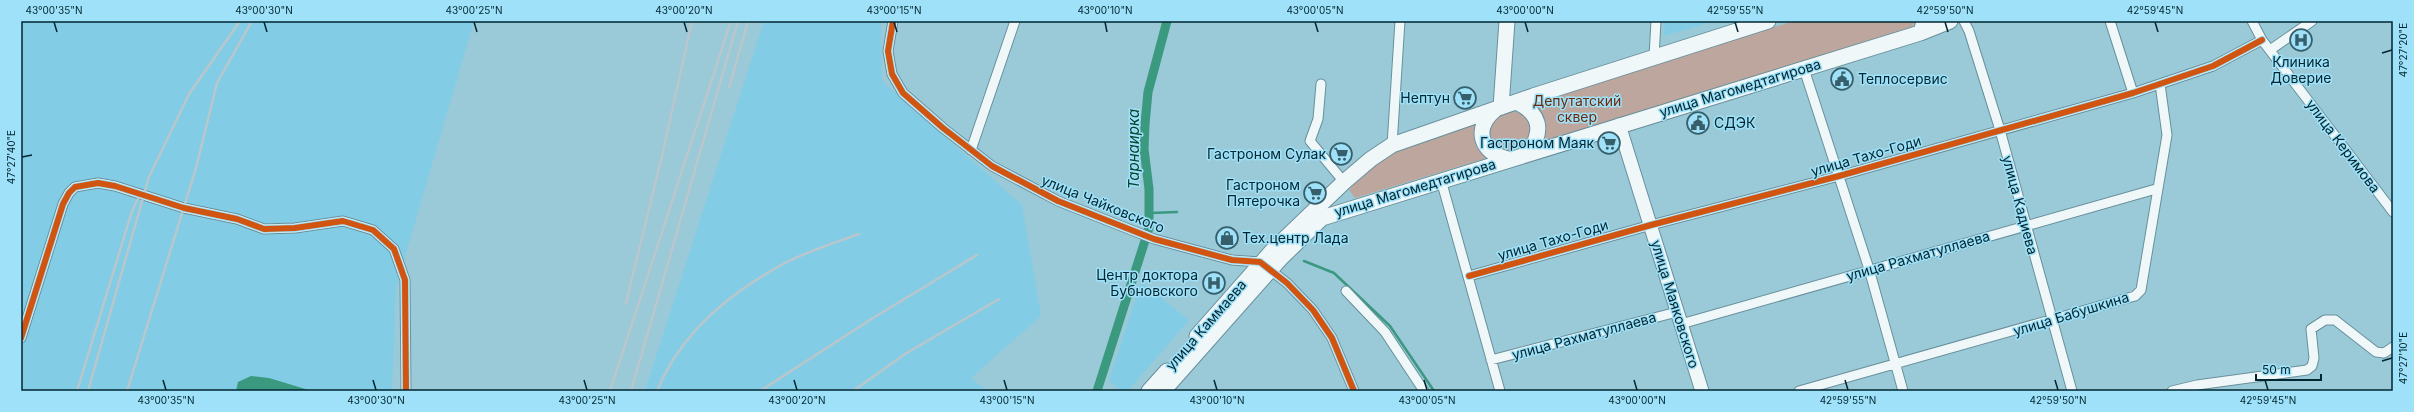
<svg xmlns="http://www.w3.org/2000/svg" width="2414" height="412" font-family="Inter,sans-serif">
<style>
.built{fill:#82cde5}
.green{fill:#bda69d}
.water{fill:#3a997f}
.lines{fill:none;stroke-linecap:round;stroke-linejoin:round}
.stream{stroke:#3a997f;stroke-width:2.5}
.canal{stroke:#3a997f;stroke-width:9}
.street-casing{stroke:#68909c;stroke-width:11}
.secondary-casing{stroke:#68909c;stroke-width:15}
.primary-casing{stroke:#68909c;stroke-width:17}
.street{stroke:#f0f7f9;stroke-width:9}
.secondary{stroke:#f0f7f9;stroke-width:13}
.primary{stroke:#f0f7f9;stroke-width:15}
.rail{stroke:#b9c6cb;stroke-width:2.5}
.cycleway-casing{stroke:#9ee1f8;stroke-width:8}
.cycleway{stroke:#d15410;stroke-width:6}
.ticks{fill:none;stroke:#002631;stroke-width:1.5}
.labels{text-anchor:middle;stroke-width:3;stroke-linejoin:round;paint-order:stroke}
.poi-label{font-size:14px;fill:#002631;stroke:#9ee1f8;text-anchor:end}
.street-label{font-size:14px;fill:#002631;stroke:#9ee1f8}
.park-label{font-size:14px;fill:#6e290b;stroke:#9ee1f8}
.water-label{font-size:15px;font-style:italic;fill:#08432c;stroke:#9ee1f8}
.neatline{fill:none;stroke:#002631;stroke-width:1.5}
.ticks-label{font-size:10px;text-anchor:middle;fill:#002631}
</style>
<rect width="100%" height="100%" fill="#9ac9d8"/>
<path class="built" d="M21,21h453l-78,266 -4,104h-371z
M764,21h117l1,60 140,124 19,111 -70,62 17,13h-343z
M1665,21h50l-51,15z
M1141,282l48,38 -61,71h-6l-13,-10z"/>
<path class="green" d="M1794,21h122l-4,6 -369,115c6,-18 3,-29 -13,-40z
M1490 131a20 20 0 1 1 40 0a20 20 0 1 1-40 0Z
M1476,121c-5,15 -2,28 11,37l-132,40 -6,-8 25,-27 23,-14z"/>
<path class="water" d="M251,376l18,2 43,13h-76l2,-9z"/>
<g class="lines">
<path class="stream" d="M1150,213l27,-1
M1304,261l30,12 56,53 44,65"/>
<path class="canal" d="M1097,391l52,-163v-39l-5,-40 1,-25 3,-32 19,-71"/>
<g class="street-casing">
<path id="street" d="M893,21l-5,30 4,23 11,19 40,35 49,38 66,35 96,38 78,21 28,2 27,21 26,27 19,28 22,53
M1964,21l5,10 31,99 72,261
M2110,21l23,72
M2252,21l10,19 131,172
M2270,50l42,-29
M1654,57l2,-36
M1804,69l65,200 34,122
M1321,84l-3,35 -8,22 34,41
M1392,145l8,-124
M971,150l44,-129
M1441,180l59,211
M1469,276l182,-51 188,-49 294,-83 80,-27 49,-26
M1346,291l39,41 39,59
M1681,324l475,-135
M21,338l42,-134 6,-11 6,-6 23,-4 17,3 69,22 53,11 27,10 31,-1 48,-7 30,9 21,19 11,31 1,111
M1491,360l186,-48
M1799,391l336,-95 6,-6 26,-155 -7,-51
M2172,391l25,-6 110,-15 5,-4 2,-8 -3,-29 14,-9h10l41,32 8,1 9,-6"/>
</g>
<g class="secondary-casing">
<path id="secondary" d="M1920,33l3,-12
M1619,125l83,266"/>
</g>
<g class="primary-casing">
<path id="primary" d="M1516,102c24,11 28,28 13,50
M1501,107l6,-86
M1495,110c-22,18 -15,43 13,49
M1197,336l75,-85 72,-69 27,-23 21,-14 141,-49 235,-75
M1149,391l18,-20
M1163,391l117,-132 42,-41 598,-185 30,-12"/>
</g>
<use href="#street" class="street"/>
<use href="#secondary" class="secondary"/>
<use href="#primary" class="primary"/>
<path class="rail" d="M729,88l19,-67
M626,303l36,-147 30,-135
M77,391l55,-180 8,-16
M88,391l61,-214 40,-83 51,-73
M127,391l69,-223 21,-85 35,-62
M610,391l121,-370
M631,391l107,-370
M657,391c23,-58 74,-99 128,-128 23,-12 49,-20 74,-29
M760,391l113,-73 104,-63
M853,391l52,-37 94,-55"/>
<g class="cycleway-casing">
<path id="cycleway" d="M893,21l-5,30 4,23 11,19 40,35 49,38 66,35 96,38 78,21 28,2 27,21 26,27 19,28 22,53
M1469,276l182,-51 188,-49 294,-83 80,-27 49,-26
M21,338l42,-134 6,-11 6,-6 23,-4 17,3 69,22 53,11 27,10 31,-1 48,-7 30,9 21,19 11,31 1,111"/>
</g>
<use href="#cycleway" class="cycleway"/>
</g>
<path class="ticks" d="M54,22l3,10M264,22l3,10M474,22l3,10M684,22l3,10M894,22l3,10M1105,22l2,10M1315,22l3,10M1525,22l3,10M1735,22l3,10M1945,22l3,10M2155,22l3,10M2382,53l10,-3M22,157l10,-2M2382,361l10,-3M163,380l3,10M373,380l3,10M584,380l3,10M794,380l3,10M1004,380l3,10M1214,380l3,10M1424,380l3,10M1634,380l3,10M1845,380l3,10M2055,380l3,10M2265,380l3,10"/>
<defs>
<g id="hospital-ring" transform="scale(1.15)"><circle r="9.5" fill="#9ee1f8" stroke="#365f6b" stroke-width="1.5"/><path d="M-5-5h3v3.5h4V-5h3V5h-3V1.5h-4V5h-3Z" fill="#365f6b"/></g>
<g id="civic-ring" transform="scale(1.15)"><circle r="9.5" fill="#9ee1f8" stroke="#365f6b" stroke-width="1.5"/><path d="M-.6-6.5H3V-4.5H.6V-3L4-1V1h2V6H-6V1h2V-1L-.6-3ZM-1.2 2.5V6h2.4V2.5Z" fill="#365f6b"/></g>
<g id="supermarket-ring" transform="scale(1.15)"><circle r="9.5" fill="#9ee1f8" stroke="#365f6b" stroke-width="1.5"/><path d="M-6-5.5h2.5l.6 2H6L4.5 2H-2.5L-4.4-4H-6ZM-1.5 3.2a1.3 1.3 0 1 0 .1 0ZM3 3.2a1.3 1.3 0 1 0 .1 0Z" fill="#365f6b"/></g>
<g id="shop-ring" transform="scale(1.15)"><circle r="9.5" fill="#9ee1f8" stroke="#365f6b" stroke-width="1.5"/><path d="M-5-2.5h2.3a2.7 3.5 0 0 1 5.4 0H5L5.5 6h-11ZM-1.5-2.5h3a1.5 2.3 0 0 0-3 0Z" fill="#365f6b"/></g>
</defs>
<g fill-rule="evenodd">
<use href="#hospital-ring" x="2301" y="40"/>
<use href="#civic-ring" x="1842" y="79"/>
<use href="#supermarket-ring" x="1465" y="98"/>
<use href="#civic-ring" x="1698" y="123"/>
<use href="#supermarket-ring" x="1609" y="143"/>
<use href="#supermarket-ring" x="1341" y="154"/>
<use href="#supermarket-ring" x="1315" y="193"/>
<use href="#shop-ring" x="1227" y="238"/>
<use href="#hospital-ring" x="1214" y="283"/>
</g>
<g class="labels">
<g class="poi-label">
<text x="2301" y="67" text-anchor="middle">Клиника<tspan x="2301" dy="16">Доверие</tspan></text>
<text x="1858" y="84" text-anchor="start">Теплосервис</text>
<text x="1450" y="103">Нептун</text>
<text x="1714" y="128" text-anchor="start">СДЭК</text>
<text x="1594" y="148">Гастроном Маяк</text>
<text x="1326" y="159">Гастроном Сулак</text>
<text x="1300" y="190">Гастроном<tspan x="1300" dy="16">Пятерочка</tspan></text>
<text x="1242" y="243" text-anchor="start">Тех.центр Лада</text>
<text x="1198" y="280">Центр доктора<tspan x="1198" dy="16">Бубновского</tspan></text>
</g>
<g class="street-label">
<text transform="translate(1740 88) rotate(-17)" y="5">улица Магомедтагирова</text>
<text transform="translate(2343 146) rotate(53)" y="5">улица Керимова</text>
<text transform="translate(1866 156) rotate(-16)" y="5">улица Тахо-Годи</text>
<text transform="translate(1415 188) rotate(-17)" y="5">улица Магомедтагирова</text>
<text transform="translate(1103 204) rotate(22)" y="5">улица Чайковского</text>
<text transform="translate(2020 205) rotate(75)" y="5">улица Кадиева</text>
<text transform="translate(1553 240) rotate(-16)" y="5">улица Тахо-Годи</text>
<text transform="translate(1918 256) rotate(-16)" y="5">улица Рахматуллаева</text>
<text transform="translate(1675 304) rotate(73)" y="5">улица Маяковского</text>
<text transform="translate(2071 314) rotate(-17)" y="5">улица Бабушкина</text>
<text transform="translate(1206 325) rotate(-49)" y="5">улица Каммаева</text>
<text transform="translate(1584 336) rotate(-15)" y="5">улица Рахматуллаева</text>
</g>
<g class="park-label">
<text x="1577" y="106">Депутатский<tspan x="1577" dy="16">сквер</tspan></text>
</g>
<g class="water-label">
<text transform="translate(1134 149) rotate(-90)" y="5">Тарнаирка</text>
</g>
</g>
<rect width="2414" height="412" fill="none" stroke="#9ee1f8" stroke-width="44"/>
<path d="M2256 374v6h65v-6" fill="none" stroke="#002631" stroke-width="2"/>
<text x="2262" y="374" font-size="12" fill="#002631" stroke="#9ee1f8" stroke-width="3" paint-order="stroke">50 m</text>
<rect x="22" y="22" width="2370" height="368" class="neatline"/>
<g class="ticks-label">
<text x="54" y="14">43°00'35"N</text>
<text x="264" y="14">43°00'30"N</text>
<text x="474" y="14">43°00'25"N</text>
<text x="684" y="14">43°00'20"N</text>
<text x="894" y="14">43°00'15"N</text>
<text x="1105" y="14">43°00'10"N</text>
<text x="1315" y="14">43°00'05"N</text>
<text x="1525" y="14">43°00'00"N</text>
<text x="1735" y="14">42°59'55"N</text>
<text x="1945" y="14">42°59'50"N</text>
<text x="2155" y="14">42°59'45"N</text>
<text transform="translate(2403 50) rotate(-90)" y="4">47°27'20"E</text>
<text transform="translate(11 157) rotate(-90)" y="4">47°27'40"E</text>
<text transform="translate(2403 358) rotate(-90)" y="4">47°27'10"E</text>
<text x="166" y="404">43°00'35"N</text>
<text x="376" y="404">43°00'30"N</text>
<text x="587" y="404">43°00'25"N</text>
<text x="797" y="404">43°00'20"N</text>
<text x="1007" y="404">43°00'15"N</text>
<text x="1217" y="404">43°00'10"N</text>
<text x="1427" y="404">43°00'05"N</text>
<text x="1637" y="404">43°00'00"N</text>
<text x="1848" y="404">42°59'55"N</text>
<text x="2058" y="404">42°59'50"N</text>
<text x="2268" y="404">42°59'45"N</text>
</g>
</svg>
